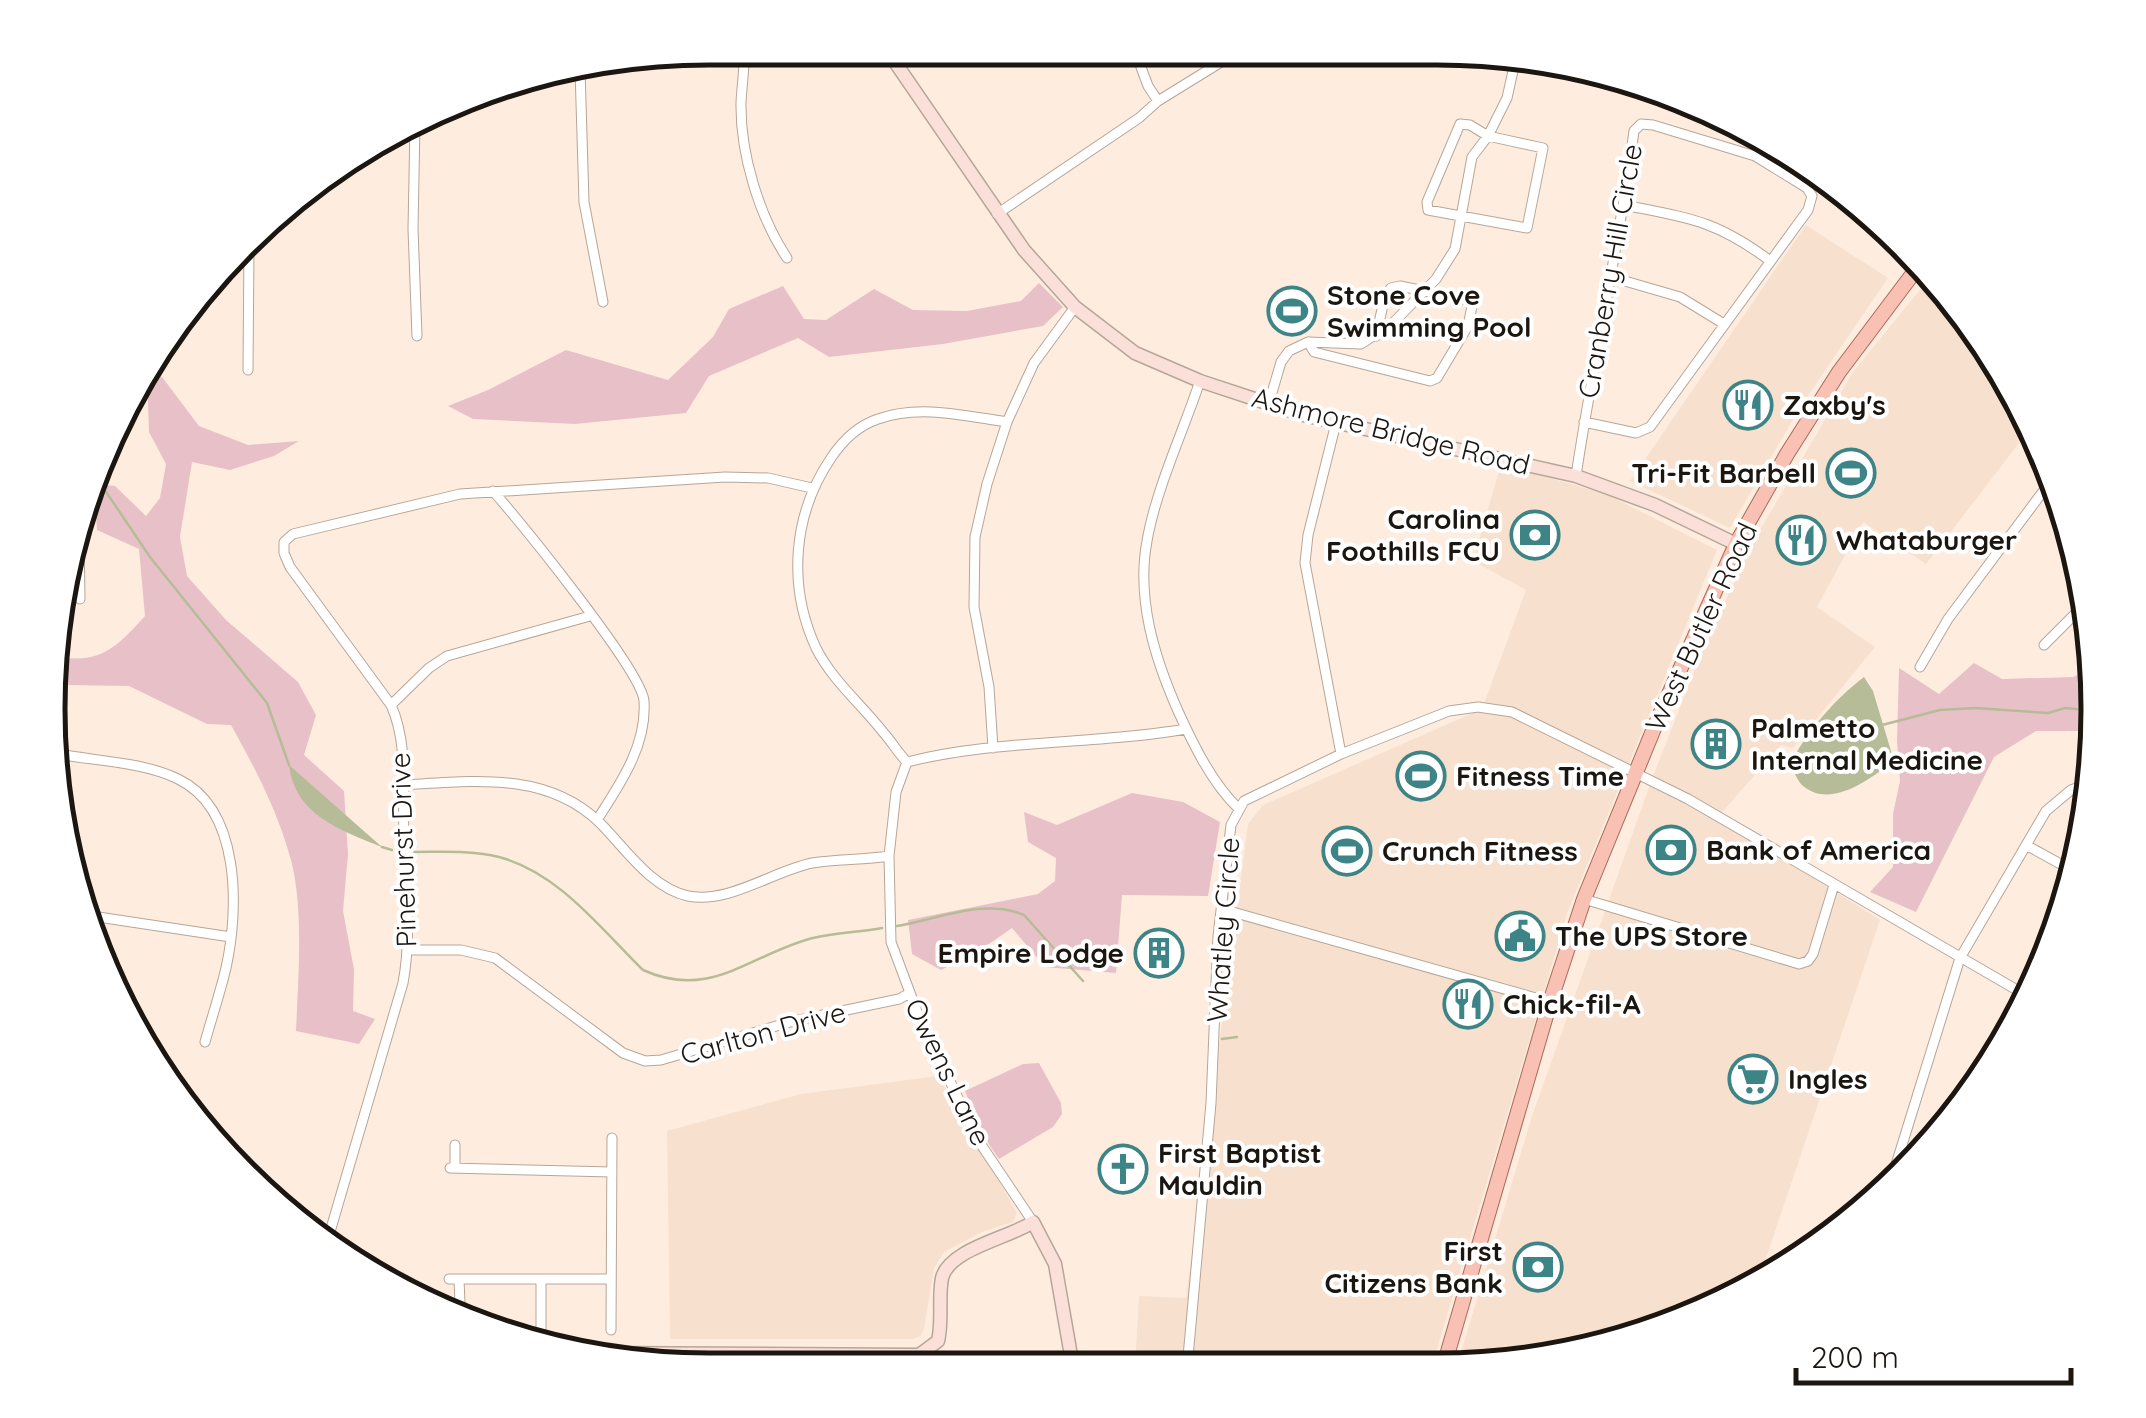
<svg xmlns="http://www.w3.org/2000/svg" width="2146" height="1418" font-family="Quicksand,sans-serif">
<style>
.built{fill:#f7e0cd}
.green{fill:#e7c1c7}
.water{fill:#b6bc97}
.lines{fill:none;stroke-linecap:round;stroke-linejoin:round}
.stream{stroke:#b6bc97;stroke-width:2.5}
.street-casing{stroke:#b6a699;stroke-width:11}
.secondary-casing{stroke:#b6a699;stroke-width:15}
.primary-casing{stroke:#a86a5a;stroke-width:16}
.street{stroke:#fff;stroke-width:9}
.secondary{stroke:#fbe0da;stroke-width:12}
.primary{stroke:#f8c1b4;stroke-width:14}
.labels{text-anchor:middle;stroke-width:8;stroke-linejoin:round;paint-order:stroke}
.street-label{font-size:28px;fill:#1c1611;stroke:#fff}
.poi-label{font-size:28px;font-weight:bold;fill:#1c1611;stroke:#fff;text-anchor:start}
.rim{fill:none;stroke:#1c1611;stroke-width:5}
</style>
<rect width="100%" height="100%" fill="#feeddf"/>
<path class="built" d="M1806,225l82,53 -89,131 -69,119 -100,-47z
M1932,275l30,32 71,118 -107,139 -63,-42 -46,85 58,40 -82,101 -12,-3 -63,72 162,103 -123,365 -28,18 -121,45 -128,21h-24l76,-253 121,-340 52,-132 48,-102 100,-170z
M1501,464l105,30 111,56 -149,361 -137,458 -296,-4 4,-69 47,2 62,-474 15,-19 219,-96 44,-119 -53,-29z
M938,1076l79,137 -4,9 -31,10 -38,20 -10,16 -10,61 -4,7 -7,3h-243l-3,-208 134,-37z"/>
<path class="green" d="M1039,283l24,24 -20,19 -100,18 -114,13 -31,-19 -89,38 -23,37 -111,11 -102,-5 -25,-13 40,-16 78,-40 102,30 45,-43 16,-28 54,-23 21,33 22,1 48,-31 39,21 54,1 54,-10z
M147,374l15,3 37,49 49,19 51,-4 -25,15 -44,14 -38,-8 -12,75 7,39 39,44 72,62 18,33 -12,40 40,36 4,63 -5,57 11,58 -1,42 22,8 -16,25 -63,-13c2,-50 8,-122 -5,-171 -13,-48 -36,-92 -60,-135l-24,-1 -78,-38 -62,-1 -17,-5 1,-25c47,11 63,-5 94,-39l-6,-67 -42,-19 -3,-46 21,2 31,30 14,-18 6,-34 -17,-32z
M1974,663l28,16 71,-2 24,-11 -2,65h-59l-42,26 -78,155 -46,-20 23,-25v-53l7,-33 -3,-39 2,-74 40,26z
M1132,793l51,9 37,20 -12,74 -86,-1 -6,78 -71,-6 -33,-39 -36,25 -35,17 -29,-16 -4,-34 130,-26 17,-13 1,-23 -28,-16 -4,-30 33,13z
M1039,1063l22,40 1,11 -9,13 -54,32 -17,-25 -17,-43 58,-27z"/>
<path class="water" d="M1864,677l9,14 21,70c-22,16 -62,49 -91,25 -5,-4 -9,-15 -13,-21 16,-33 45,-66 74,-88z
M289,765l93,82c-42,-17 -87,-32 -93,-82z"/>
<g class="lines">
<path class="stream" d="M94,474l56,83 117,146 22,62
M1882,725l58,-15 35,-2 73,5 17,-5 31,3
M382,847l10,3
M414,852c28,0 58,-2 85,5 60,16 101,71 144,113 68,31 107,-16 170,-32 22,-5 47,-6 69,-10
M897,926c41,-7 88,-28 127,-11l59,66
M1222,1039l15,-2"/>
<g class="street-casing">
<path id="street" d="M744,48c1,18 -2,36 -3,54 -1,51 18,114 46,156
M1135,51l13,35 10,15
M580,69l4,133 19,100
M481,90l110,-23
M415,123l-2,106 4,107
M1460,124l10,1 18,11 55,12 -16,80 -99,-18 -1,-8z
M1624,205c65,13 91,15 145,55
M997,214l142,-96 19,-17 81,-50
M1611,277l69,20 44,27
M1308,342l6,10 116,29 7,-3 31,-52 5,-25 -73,-15 -9,2 -6,8 -9,40
M248,370l1,-124
M1200,381c-17,51 -44,108 -53,160 -11,58 8,118 31,170 15,33 34,72 60,97
M1269,403l12,-41 8,-11 19,-9 53,2 31,-20 44,-45 19,-30 17,-92 16,-21 19,-38 10,-45
M1336,423l-28,112 -3,28 36,191
M1576,476c17,-115 43,-229 58,-345l7,-7 12,1 102,31 52,32 5,8 -4,14 -158,217 -14,6 -52,-11
M493,491c27,31 149,180 151,210 3,45 -24,83 -47,119
M79,534l1,65
M2044,645l43,-43
M1920,667l28,-48 105,-141
M391,705l38,-37 18,-12 143,-40
M993,748l-4,-61 -15,-80 1,-70 12,-53 20,-62 27,-59 41,-56
M58,754c38,7 85,8 120,25 63,30 61,130 48,189 -6,25 -14,49 -21,74
M907,762c-9,-9 -15,-20 -24,-30 -22,-28 -51,-52 -67,-84 -29,-63 -23,-134 15,-190 12,-18 26,-32 47,-39 42,-15 87,-3 129,3
M907,762l-11,30 -7,64 2,86 27,72 60,126 55,82
M907,762c91,-23 187,-17 279,-33
M404,785c69,-4 143,-14 196,38 25,25 51,65 88,73 41,8 85,-25 124,-33 25,-4 51,-3 77,-7
M2026,845l49,27
M1584,899l215,65 9,-3 5,-7 21,-69
M1222,909l328,93
M85,915l146,22
M409,950h52l34,8 128,95 22,8 16,-1 129,-38 109,-23 11,-6
M450,1168l162,4
M455,1168v-23
M1889,1187l71,-229 86,-147 25,-21 22,-8
M327,1242l76,-259c9,-48 2,-98 1,-147 -2,-44 5,-91 -13,-131l-101,-138 -6,-14v-11l9,-8 167,-40 265,-17 43,1 44,10
M449,1279h161
M459,1279l1,25
M541,1279v61
M611,1330l1,-192
M1187,1368l24,-265 7,-167 13,-111 13,-24 97,-47 108,-43 29,-4 34,5 176,87 341,198"/>
</g>
<g class="secondary-casing">
<path id="secondary" d="M886,49l138,201 51,57 60,46 65,28 103,34 273,61 79,29 81,39
M584,1353l335,2 19,-14c5,-21 0,-42 4,-63 7,-29 67,-40 91,-56l22,42 18,103"/>
</g>
<g class="primary-casing">
<path id="primary" d="M1443,1369l107,-367 34,-103 73,-178 79,-177 51,-90 52,-82 82,-109"/>
</g>
<use href="#street" class="street"/>
<use href="#secondary" class="secondary"/>
<use href="#primary" class="primary"/>
</g>
<defs>
<g id="stadium-ring" transform="scale(2.5)"><circle r="9.5" fill="#fff" stroke="#3c8485" stroke-width="1.5"/><path d="M0-5a6.5 5 0 1 0 0 10a6.5 5 0 1 0 0-10ZM-3.5-1.8h7v3.6h-7Z" fill="#3c8485"/></g>
<g id="restaurant-ring" transform="scale(2.5)"><circle r="9.5" fill="#fff" stroke="#3c8485" stroke-width="1.5"/><path d="M-5-6h1v4h1v-4h1v4h1v-4h1v5L-1.5 .5V6h-2V.5L-5-1ZM5-6V6H3V1.5H1.5Q1.5-4 5-6Z" fill="#3c8485"/></g>
<g id="bank-ring" transform="scale(2.5)"><circle r="9.5" fill="#fff" stroke="#3c8485" stroke-width="1.5"/><path d="M-6-4H6V4H-6ZM0-2.3a2.3 2.3 0 1 0 0 4.6a2.3 2.3 0 1 0 0-4.6Z" fill="#3c8485"/></g>
<g id="building-ring" transform="scale(2.5)"><circle r="9.5" fill="#fff" stroke="#3c8485" stroke-width="1.5"/><path d="M-4-6H4V6H1V3H-1V6H-4ZM-2.5-4.3h1.7v1.8h-1.7ZM.8-4.3h1.7v1.8H.8ZM-2.5-1h1.7V.8h-1.7ZM.8-1h1.7V.8H.8Z" fill="#3c8485"/></g>
<g id="civic-ring" transform="scale(2.5)"><circle r="9.5" fill="#fff" stroke="#3c8485" stroke-width="1.5"/><path d="M-.6-6.5H3V-4.5H.6V-3L4-1V1h2V6H-6V1h2V-1L-.6-3ZM-1.2 2.5V6h2.4V2.5Z" fill="#3c8485"/></g>
<g id="supermarket-ring" transform="scale(2.5)"><circle r="9.5" fill="#fff" stroke="#3c8485" stroke-width="1.5"/><path d="M-6-5.5h2.5l.6 2H6L4.5 2H-2.5L-4.4-4H-6ZM-1.5 3.2a1.3 1.3 0 1 0 .1 0ZM3 3.2a1.3 1.3 0 1 0 .1 0Z" fill="#3c8485"/></g>
<g id="church-ring" transform="scale(2.5)"><circle r="9.5" fill="#fff" stroke="#3c8485" stroke-width="1.5"/><path d="M-1.2-6h2.4v3.5h3.3v2.4h-3.3V6h-2.4V-.1h-3.3v-2.4h3.3Z" fill="#3c8485"/></g>
</defs>
<g fill-rule="evenodd">
<use href="#stadium-ring" x="1292" y="311"/>
<use href="#restaurant-ring" x="1748" y="405"/>
<use href="#stadium-ring" x="1851" y="473"/>
<use href="#bank-ring" x="1535" y="535"/>
<use href="#restaurant-ring" x="1801" y="540"/>
<use href="#building-ring" x="1716" y="744"/>
<use href="#stadium-ring" x="1421" y="776"/>
<use href="#bank-ring" x="1671" y="850"/>
<use href="#stadium-ring" x="1347" y="851"/>
<use href="#civic-ring" x="1520" y="936"/>
<use href="#building-ring" x="1159" y="953"/>
<use href="#restaurant-ring" x="1468" y="1004"/>
<use href="#supermarket-ring" x="1753" y="1079"/>
<use href="#church-ring" x="1123" y="1169"/>
<use href="#bank-ring" x="1538" y="1267"/>
</g>
<g class="labels">
<g class="street-label">
<text transform="translate(1610 271) rotate(-80)" y="10">Cranberry Hill Circle</text>
<text transform="translate(1391 431) rotate(14)" y="10">Ashmore Bridge Road</text>
<text transform="translate(1701 627) rotate(-65)" y="10">West Butler Road</text>
<text transform="translate(403 850) rotate(-92)" y="10">Pinehurst Drive</text>
<text transform="translate(1223 930) rotate(-86)" y="10">Whatley Circle</text>
<text transform="translate(763 1033) rotate(-15)" y="10">Carlton Drive</text>
<text transform="translate(948 1072) rotate(64)" y="10">Owens Lane</text>
</g>
<g class="poi-label">
<text x="1327" y="305">Stone Cove<tspan x="1327" dy="32">Swimming Pool</tspan></text>
<text x="1783" y="415">Zaxby's</text>
<text x="1816" y="483" text-anchor="end">Tri-Fit Barbell</text>
<text x="1500" y="529" text-anchor="end">Carolina<tspan x="1500" dy="32">Foothills FCU</tspan></text>
<text x="1836" y="550">Whataburger</text>
<text x="1751" y="738">Palmetto<tspan x="1751" dy="32">Internal Medicine</tspan></text>
<text x="1456" y="786">Fitness Time</text>
<text x="1706" y="860">Bank of America</text>
<text x="1382" y="861">Crunch Fitness</text>
<text x="1555" y="946">The UPS Store</text>
<text x="1124" y="963" text-anchor="end">Empire Lodge</text>
<text x="1503" y="1014">Chick-fil-A</text>
<text x="1788" y="1089">Ingles</text>
<text x="1158" y="1163">First Baptist<tspan x="1158" dy="32">Mauldin</tspan></text>
<text x="1503" y="1261" text-anchor="end">First<tspan x="1503" dy="32">Citizens Bank</tspan></text>
</g>
</g>
<path d="M0 0H2146V1418H0ZM709 65H1437A644 644 0 0 1 2081 709V709A644 644 0 0 1 1437 1353H709A644 644 0 0 1 65 709V709A644 644 0 0 1 709 65Z" fill="#fff" fill-rule="evenodd"/>
<path class="rim" d="M709 65H1437A644 644 0 0 1 2081 709V709A644 644 0 0 1 1437 1353H709A644 644 0 0 1 65 709V709A644 644 0 0 1 709 65Z"/>
<path d="M1796 1368v15h275v-15" fill="none" stroke="#1c1611" stroke-width="5"/>
<text x="1811" y="1368" font-size="30" fill="#1c1611" stroke="#ffffff" stroke-width="8" paint-order="stroke">200 m</text>
</svg>
